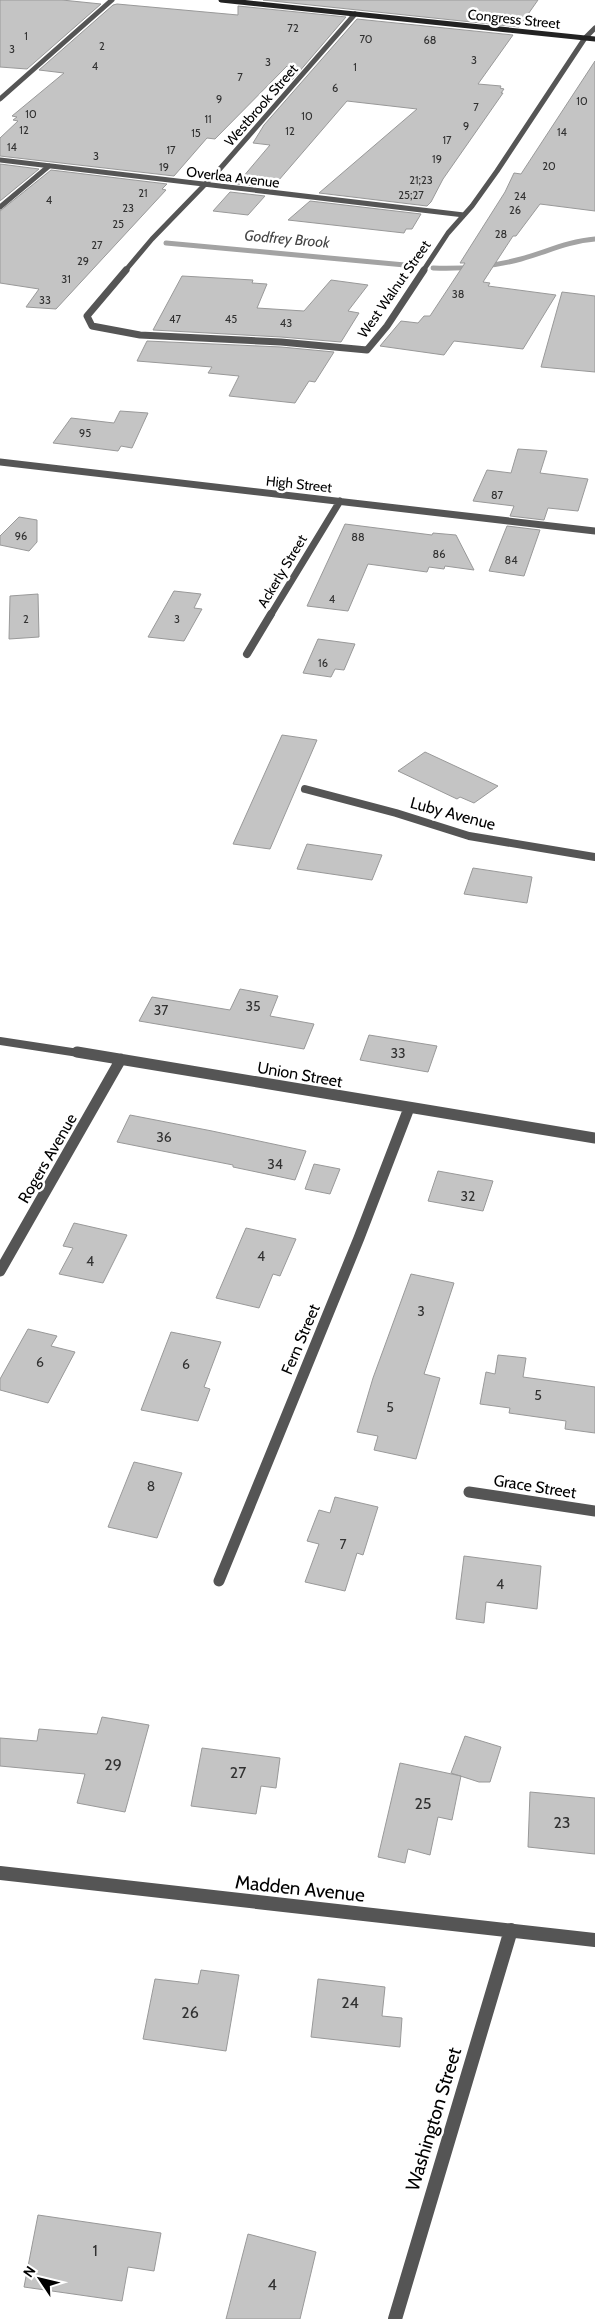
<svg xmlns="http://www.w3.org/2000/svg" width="595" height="2319" font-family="Cabin,sans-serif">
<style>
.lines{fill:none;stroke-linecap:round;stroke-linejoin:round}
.stream{stroke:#a3a3a3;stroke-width:5}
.building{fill:#c4c4c4;stroke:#999}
.minor-far4{stroke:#555;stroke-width:5}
.minor-far3{stroke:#555;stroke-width:7}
.minor-far2{stroke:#555;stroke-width:8}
.minor-far1{stroke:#555;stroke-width:11}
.minor{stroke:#555;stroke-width:14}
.secondary{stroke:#222;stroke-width:5}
.labels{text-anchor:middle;stroke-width:5;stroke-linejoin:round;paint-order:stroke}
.far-number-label{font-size:11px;fill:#313131}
.far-street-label{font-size:14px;fill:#000;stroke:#fff}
.number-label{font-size:14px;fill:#313131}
.far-water-label{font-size:15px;font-style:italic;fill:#444;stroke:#fff}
.street-label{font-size:16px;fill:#000;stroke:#fff}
.near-number-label{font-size:16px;fill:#313131}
.near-street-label{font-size:19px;fill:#000;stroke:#fff}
</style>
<rect width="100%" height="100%" fill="#fff"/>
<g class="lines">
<path class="stream" d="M166,243l239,22
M433,268c30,1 59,-1 88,-9 25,-7 48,-18 74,-20"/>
</g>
<path class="building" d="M0,0h62l39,4 -74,65 -27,-2z
M263,0h275l-19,27z
M117,4l121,11v-9l108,11 -54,63 4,-7 -9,-7 -72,73 -8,-1 -33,38 -174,-20v-18l18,-17 -5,-1 4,-3 -5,-1 52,-43 -25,-3 74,-65z
M357,19l156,16 -35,49 23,2 -1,2 4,1 -3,4h2l-60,86 -12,23 -4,4 -108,-13 98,-84 -70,-8 -75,87 -35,-4 33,-39 -17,-2 11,-18z
M595,61v150l-55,-7 -24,32h-3l-30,46 7,1 -2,3 68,9 -33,54 -69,-8 -10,14 -64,-9 21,-25 17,2 6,-7h6l35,-53h-5l45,-71 9,-19 7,1z
M0,164l39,5 -39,32z
M51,170l116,14 -5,5 4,1 -110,119 -30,-2 13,-18 -39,-6v-72z
M230,192l35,4 -17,19 -35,-4z
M310,201l111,13 -9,15h-6l-2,4 -116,-13z
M182,276l71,4 -1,3 15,1 -10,24 47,3 27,-31 37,5 -20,26 11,2 -18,29 -60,-5 -128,-7z
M562,292l33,4v76l-54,-5z
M147,341l134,6 53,5 -19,30 -6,-1 -14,22 -66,-7 10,-20 -31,-3 4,-6 -75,-6z
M120,411l28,2 -16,35 -11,-2 -3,5 -65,-8 18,-25 43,5z
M518,449l29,2 -7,22 48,6 -10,32 -30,-3 -4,12 -34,-4 4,-10 -41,-5 14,-31 24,3z
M19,517l18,3v22l-8,9 -29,-6v-9z
M345,524l87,11 1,-2 23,2 18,35 -29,-4 -1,3 -15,-2 -2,5 -59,-8 -20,47 -41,-5z
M507,526l33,4 -16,46 -35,-5z
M174,591l27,3 -7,14 8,1 -18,32 -36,-4z
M38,594l1,43 -30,2 1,-43z
M318,639l37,5 -11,26 -9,-1 -4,8 -28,-4z
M282,735l35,5 -47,109 -37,-5z
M425,752l73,34 -24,17 -14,-6 -3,2 -59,-28z
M307,844l75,11 -10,25 -75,-11z
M473,868l59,9 -5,26 -63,-9z
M240,989l38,7 -8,20 44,8 -10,25 -165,-28 13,-24 78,13z
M369,1035l68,11 -9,26 -68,-12z
M130,1115l82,16 94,20 -11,29 -62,-13v-2l-116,-23z
M314,1164l26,5 -10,25 -25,-5z
M438,1171l55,10 -10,30 -55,-10z
M74,1223l53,12 -24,48 -44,-9 14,-26 -10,-2z
M246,1228l50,11 -16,37 -7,-2 -14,34 -43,-10z
M411,1274l43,9 -30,91 16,4 -24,81 -42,-9 4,-14 -21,-4 16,-54z
M28,1329l29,7 -6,10 24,6 -27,51 -48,-13v-11z
M171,1332l50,10 -17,45 6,2 -12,32 -57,-11z
M498,1355l28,3 -3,19 72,10v46l-30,-4 1,-8 -57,-8 1,-5 -30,-4 6,-32 9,2z
M134,1462l48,11 -25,65 -49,-11z
M335,1497l43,10 -15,48 -6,-2 -12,38 -40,-9 14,-38 -12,-3 12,-31 11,3z
M464,1556l77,10 -4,43 -51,-7 -2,21 -28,-4z
M102,1717l47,8 -24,87 -48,-9 8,-29 -85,-8v-28l37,3 2,-12 58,5z
M465,1736l36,11 -11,35h-11l-28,-9z
M202,1748l78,10 -4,30 -15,-2 -5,28 -65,-8z
M400,1763l61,13 -9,44 -14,-3 -8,38 -22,-6 -3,14 -27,-6z
M530,1792l65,6v56l-67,-7z
M201,1970l38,5 -13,76 -83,-12 12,-60 43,5z
M318,1979l67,8 -3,29 20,2 -2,29 -89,-10z
M38,2215l123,18 -7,38 -26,-4 -6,34 -98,-14z
M248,2234l68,18 -16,67h-74z"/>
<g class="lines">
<path class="minor-far4" d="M0,99l112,-99
M0,160l464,55
M0,207l49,-41
M125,271l27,-32 66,-68 137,-157
M423,271l25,-38 24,-27 25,-35 88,-133 10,-10"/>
<path class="minor-far3" d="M126,270l-39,46 5,10 48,9 141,7 86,8 20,-24 37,-56
M0,462l595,69
M270,616l70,-115"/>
<path class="minor-far2" d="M247,654l24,-40
M305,789l91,24 73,23 126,21
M0,1041l85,13"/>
<path class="minor-far1" d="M77,1052l518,86
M0,1271l121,-212
M469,1492l126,19
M219,1581l140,-343 50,-130"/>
<path class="minor" d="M0,1873l595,67
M395,2319l116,-389"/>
<path class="secondary" d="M221,0l374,39"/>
</g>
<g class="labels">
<g class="far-number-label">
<text x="293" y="32">72</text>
<text x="26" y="40">1</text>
<text x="366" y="43">70</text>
<text x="430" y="44">68</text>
<text x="102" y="50">2</text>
<text x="12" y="53">3</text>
<text x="474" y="64">3</text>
<text x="268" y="66">3</text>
<text x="95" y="70">4</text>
<text x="355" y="71">1</text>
<text x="240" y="81">7</text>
<text x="335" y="92">6</text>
<text x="219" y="103">9</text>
<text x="582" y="105">10</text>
<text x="476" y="111">7</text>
<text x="31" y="118">10</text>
<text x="307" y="120">10</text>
<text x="208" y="123">11</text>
<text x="466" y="130">9</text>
<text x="24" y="134">12</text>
<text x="290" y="135">12</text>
<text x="562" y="136">14</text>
<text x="196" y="137">15</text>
<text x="447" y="144">17</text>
<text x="12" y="151">14</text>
<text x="171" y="154">17</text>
<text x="96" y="160">3</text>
<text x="437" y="163">19</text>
<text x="549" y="170">20</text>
<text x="164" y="171">19</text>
<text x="421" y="184">21;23</text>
<text x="143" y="197">21</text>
<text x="411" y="199">25;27</text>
<text x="520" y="200">24</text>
<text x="49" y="204">4</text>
<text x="128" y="212">23</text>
<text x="515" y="214">26</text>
<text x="118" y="228">25</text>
<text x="501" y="238">28</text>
<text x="97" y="249">27</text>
<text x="83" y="265">29</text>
<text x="66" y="283">31</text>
<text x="458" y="298">38</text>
<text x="45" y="304">33</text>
<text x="175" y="323">47</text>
<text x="231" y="323">45</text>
<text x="286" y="327">43</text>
<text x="85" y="437">95</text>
<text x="497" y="499">87</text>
<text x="21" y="540">96</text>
<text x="358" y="541">88</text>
<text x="439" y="558">86</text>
<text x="511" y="564">84</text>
<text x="332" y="603">4</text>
<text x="26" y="623">2</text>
<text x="177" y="623">3</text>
<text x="323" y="667">16</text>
</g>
<g class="far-street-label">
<text transform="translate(514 19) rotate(6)" y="5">Congress Street</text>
<text transform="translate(261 105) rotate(-49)" y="5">Westbrook Street</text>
<text transform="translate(233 177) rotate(7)" y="5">Overlea Avenue</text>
<text transform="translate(394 289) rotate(-55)" y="5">West Walnut Street</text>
<text transform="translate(299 484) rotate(6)" y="5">High Street</text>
<text transform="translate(282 571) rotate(-59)" y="5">Ackerly Street</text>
</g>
<g class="number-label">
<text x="253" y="1011">35</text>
<text x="161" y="1015">37</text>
<text x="398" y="1058">33</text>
<text x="164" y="1142">36</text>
<text x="275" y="1169">34</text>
<text x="468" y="1201">32</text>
<text x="261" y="1261">4</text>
<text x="90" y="1266">4</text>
<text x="421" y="1316">3</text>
<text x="40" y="1367">6</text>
<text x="186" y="1369">6</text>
<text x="538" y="1400">5</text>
<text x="390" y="1412">5</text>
<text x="151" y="1491">8</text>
<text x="343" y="1549">7</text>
<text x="500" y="1589">4</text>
</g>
<g class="far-water-label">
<text transform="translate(287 239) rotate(5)" y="5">Godfrey Brook</text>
</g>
<g class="street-label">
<text transform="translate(453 813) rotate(15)" y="6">Luby Avenue</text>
<text transform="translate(300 1074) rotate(10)" y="6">Union Street</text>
<text transform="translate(47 1158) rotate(-60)" y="6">Rogers Avenue</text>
<text transform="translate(300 1339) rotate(-67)" y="6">Fern Street</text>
<text transform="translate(535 1486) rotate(9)" y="6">Grace Street</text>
</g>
<g class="near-number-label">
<text x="113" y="1770">29</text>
<text x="238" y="1778">27</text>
<text x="423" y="1809">25</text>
<text x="562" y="1828">23</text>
<text x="350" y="2008">24</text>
<text x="190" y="2018">26</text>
<text x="95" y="2256">1</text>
<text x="272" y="2290">4</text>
</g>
<g class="near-street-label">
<text transform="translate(300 1888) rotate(6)" y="7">Madden Avenue</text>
<text transform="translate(433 2119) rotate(-73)" y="7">Washington Street</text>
</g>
</g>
<g transform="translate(40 2279) rotate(305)" stroke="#ffffff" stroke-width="4" paint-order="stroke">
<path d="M0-4L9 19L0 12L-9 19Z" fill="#000000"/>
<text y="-8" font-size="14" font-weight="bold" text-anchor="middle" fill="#000000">N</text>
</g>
</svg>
